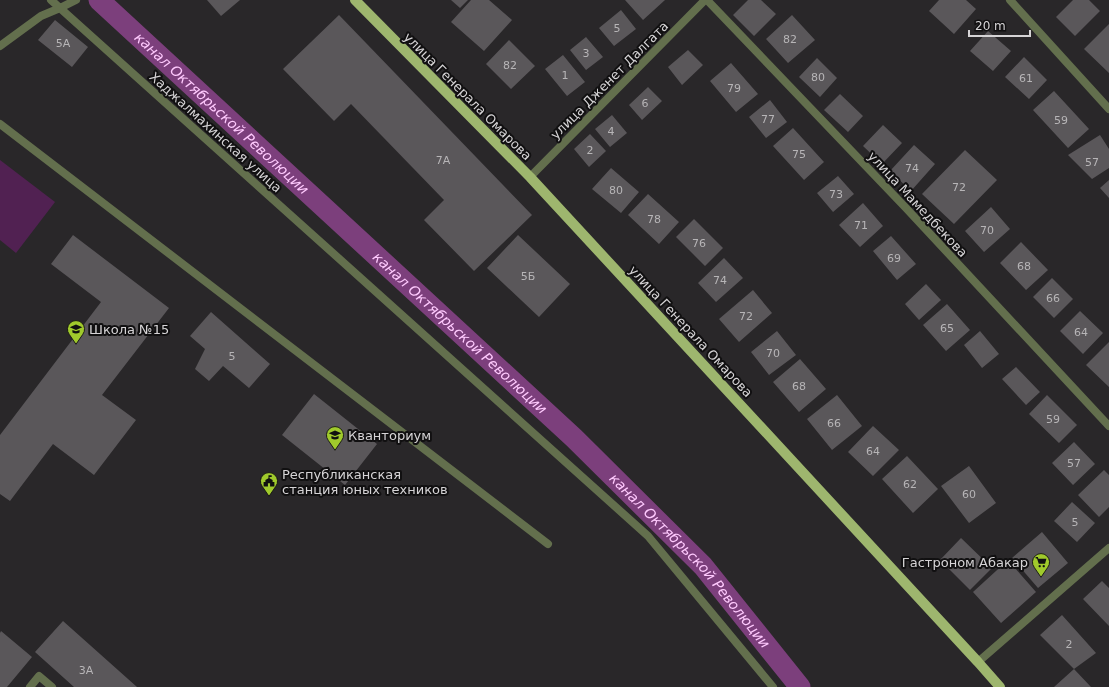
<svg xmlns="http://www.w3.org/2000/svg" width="1109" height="687" font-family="'DejaVu Sans',sans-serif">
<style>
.green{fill:#512152}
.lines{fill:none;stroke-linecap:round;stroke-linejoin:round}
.canal{stroke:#7c3f7c;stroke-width:21}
.building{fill:#5a575a}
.lane{stroke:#636f4d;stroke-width:8}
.street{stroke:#636f4d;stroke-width:8}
.primary{stroke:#9eb66e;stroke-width:10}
.labels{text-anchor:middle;stroke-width:4;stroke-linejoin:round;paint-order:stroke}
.number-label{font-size:11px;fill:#b7b5b7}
.street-label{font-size:13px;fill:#d6d4d6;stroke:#111011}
.poi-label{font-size:13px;fill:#d6d4d6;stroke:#111011;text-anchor:start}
.water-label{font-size:14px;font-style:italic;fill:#ffcafe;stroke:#111011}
</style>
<rect width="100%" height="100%" fill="#292729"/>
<path class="green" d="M0,160l55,42 -39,51 -16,-13z"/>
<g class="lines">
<path class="canal" id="s1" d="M99,0l475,438 129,128 97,121"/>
</g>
<path class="building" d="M207,0h33l-19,16z
M451,0h17l-8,8z
M471,0h18l23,20 -28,31 -33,-29z
M625,0h40l-22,20z
M748,0h13l15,14 -22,22 -21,-21z
M939,0h27l10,9 -22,25 -25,-23z
M1073,0h16l11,11 -25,25 -19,-19z
M621,10l15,19 -22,17 -15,-18z
M339,15l193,200 -58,56 -50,-51 20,-20 -93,-96 -17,17 -51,-52z
M792,15l23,25 -27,23 -22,-24z
M55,20l33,27 -16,20 -34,-27z
M1109,24v49l-25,-24z
M988,31l23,20 -18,20 -23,-20z
M586,37l17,20 -17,13 -16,-20z
M509,40l26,26 -24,23 -25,-25z
M688,50l15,15 -21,20 -14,-18z
M563,55l22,27 -18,14 -22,-27z
M1024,57l23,23 -18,19 -24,-22z
M817,58l20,20 -17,19 -21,-20z
M731,63l27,31 -22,18 -26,-31z
M648,87l14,14 -20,19 -13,-15z
M1054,91l35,38 -21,19 -35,-38z
M840,94l23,22 -15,16 -24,-22z
M770,100l17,22 -21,16 -17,-21z
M612,115l15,18 -17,14 -15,-18z
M883,125l19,18 -20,21 -19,-18z
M793,128l31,34 -20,18 -31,-34z
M590,134l16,17 -17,16 -15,-18z
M1100,135l9,14v19l-17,11 -24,-24z
M914,145l21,19 -24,27 -21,-20z
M965,150l32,30 -43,44 -32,-30z
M611,168l28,24 -18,21 -29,-24z
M838,176l16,18 -21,18 -16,-19z
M1109,180v18l-9,-10z
M648,194l31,28 -20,22 -31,-29z
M863,203l20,23 -23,21 -21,-22z
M991,207l19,22 -26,23 -19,-21z
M694,219l29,29 -18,18 -29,-29z
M73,235l96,73 -67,87 34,25 -42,55 -41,-31 -43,57 -10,-7v-59l101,-133 -50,-38z
M518,235l52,49 -31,33 -52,-49z
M891,236l25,28 -19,16 -24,-29z
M1021,242l27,28 -22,20 -26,-27z
M724,258l19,20 -27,24 -18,-19z
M1052,278l21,21 -19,19 -21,-21z
M926,284l15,16 -22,20 -14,-16z
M753,290l19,23 -33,29 -20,-23z
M947,304l23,26 -24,21 -23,-26z
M1080,311l23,22 -20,21 -23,-23z
M211,312l59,52 -21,24 -26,-22 -14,15 -14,-12 10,-20 -15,-13z
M777,331l19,24 -27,20 -18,-23z
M980,331l19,23 -17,14 -18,-23z
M1109,342v45l-23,-22z
M800,359l26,30 -27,23 -26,-30z
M1016,367l24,25 -14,13 -24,-26z
M314,394l63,50 -32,41 -63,-50z
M837,395l25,31 -30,24 -25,-31z
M1047,395l30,30 -18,18 -30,-29z
M873,426l26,24 -26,26 -25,-24z
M1074,442l21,22 -22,21 -21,-22z
M907,456l31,33 -25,24 -31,-34z
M969,466l27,37 -27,20 -28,-37z
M1104,470l5,5v32l-10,10 -21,-22z
M1072,502l23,21 -18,19 -23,-21z
M1042,532l26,31 -30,25 -26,-30z
M961,538l31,30 -22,22 -30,-30z
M1008,560l28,32 -35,31 -28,-31z
M1102,581l7,7v38l-26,-27z
M1062,615l34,38 -22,16 -34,-34z
M63,621l74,66h-63l-39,-35z
M1,631l31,26 -25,30h-7v-54z
M1074,669l17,18h-37z"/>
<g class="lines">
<path class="lane" d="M0,124l548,420
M30,687l9,-11 13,11"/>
<path class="street" d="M51,0l597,536 125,151
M707,0l199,208 203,218
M1010,0l99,109
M0,46l41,-30 19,-8 16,-8
M530,177l175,-177
M978,662l131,-114"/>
<path class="primary" d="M355,0l175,177 448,485 22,25"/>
</g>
<defs>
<g id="school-pin" transform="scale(0.9)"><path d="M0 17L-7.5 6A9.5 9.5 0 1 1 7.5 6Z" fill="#a0ca2c" stroke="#111011"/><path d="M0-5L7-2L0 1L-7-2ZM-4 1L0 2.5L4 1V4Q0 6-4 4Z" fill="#111"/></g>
<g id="civic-pin" transform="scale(0.9)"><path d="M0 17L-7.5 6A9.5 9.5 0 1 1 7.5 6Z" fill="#a0ca2c" stroke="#111011"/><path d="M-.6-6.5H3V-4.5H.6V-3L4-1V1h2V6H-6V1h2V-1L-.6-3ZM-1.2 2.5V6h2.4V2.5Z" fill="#111"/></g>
<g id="supermarket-pin" transform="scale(0.9)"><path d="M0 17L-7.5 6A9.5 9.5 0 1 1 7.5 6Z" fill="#a0ca2c" stroke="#111011"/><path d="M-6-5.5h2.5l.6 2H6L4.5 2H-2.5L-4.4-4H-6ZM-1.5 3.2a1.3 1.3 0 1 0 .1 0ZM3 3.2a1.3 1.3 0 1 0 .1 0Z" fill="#111"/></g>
</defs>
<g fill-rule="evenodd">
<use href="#school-pin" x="76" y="329"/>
<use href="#school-pin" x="335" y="435"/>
<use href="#civic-pin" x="269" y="481"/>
<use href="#supermarket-pin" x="1041" y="562"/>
</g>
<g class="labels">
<g class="number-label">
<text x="617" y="32">5</text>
<text x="790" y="43">82</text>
<text x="63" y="47">5А</text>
<text x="586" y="57">3</text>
<text x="510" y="69">82</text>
<text x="565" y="79">1</text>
<text x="818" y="81">80</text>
<text x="1026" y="82">61</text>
<text x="734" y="92">79</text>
<text x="645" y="107">6</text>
<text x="768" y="123">77</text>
<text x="1061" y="124">59</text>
<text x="611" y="135">4</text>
<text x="590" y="154">2</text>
<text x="799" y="158">75</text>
<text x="443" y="164">7А</text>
<text x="1092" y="166">57</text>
<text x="912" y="172">74</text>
<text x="959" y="191">72</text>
<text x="616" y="194">80</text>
<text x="836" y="198">73</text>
<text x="654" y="223">78</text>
<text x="861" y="229">71</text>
<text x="987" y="234">70</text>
<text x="699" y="247">76</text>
<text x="894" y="262">69</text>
<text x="1024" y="270">68</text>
<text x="528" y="280">5Б</text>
<text x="720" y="284">74</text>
<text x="1053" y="302">66</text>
<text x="746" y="320">72</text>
<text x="947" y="332">65</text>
<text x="1081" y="336">64</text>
<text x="773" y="357">70</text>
<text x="232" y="360">5</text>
<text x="799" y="390">68</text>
<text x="1053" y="423">59</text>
<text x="834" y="427">66</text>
<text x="873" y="455">64</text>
<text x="1074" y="467">57</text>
<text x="910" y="488">62</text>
<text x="969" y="498">60</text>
<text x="1075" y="526">5</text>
<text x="1069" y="648">2</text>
<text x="86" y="674">3А</text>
</g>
<g class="street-label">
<text transform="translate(609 80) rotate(-45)" y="5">улица Дженет Далгата</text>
<text transform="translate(468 96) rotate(45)" y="5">улица Генерала Омарова</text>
<text transform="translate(216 132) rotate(42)" y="5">Хаджалмахинская улица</text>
<text transform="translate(918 204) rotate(47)" y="5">улица Мамедбекова</text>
<text transform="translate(691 331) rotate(47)" y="5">улица Генерала Омарова</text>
</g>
<g class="poi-label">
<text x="89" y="334">Школа №15</text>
<text x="348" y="440">Кванториум</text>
<text x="282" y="479">Республиканская<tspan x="282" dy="15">станция юных техников</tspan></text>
<text x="1028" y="567" text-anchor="end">Гастроном Абакар</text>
</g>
<g class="water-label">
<text dy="5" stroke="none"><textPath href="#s1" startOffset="167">канал Октябрьской Революции</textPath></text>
<text dy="5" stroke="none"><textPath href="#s1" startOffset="491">канал Октябрьской Революции</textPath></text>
<text dy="5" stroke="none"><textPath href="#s1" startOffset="815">канал Октябрьской Революции</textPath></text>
</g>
</g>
<path d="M969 30v6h61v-6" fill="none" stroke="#d6d4d6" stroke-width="2"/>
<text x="975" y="30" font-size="12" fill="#d6d4d6" stroke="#111011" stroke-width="3" paint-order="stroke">20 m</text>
</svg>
